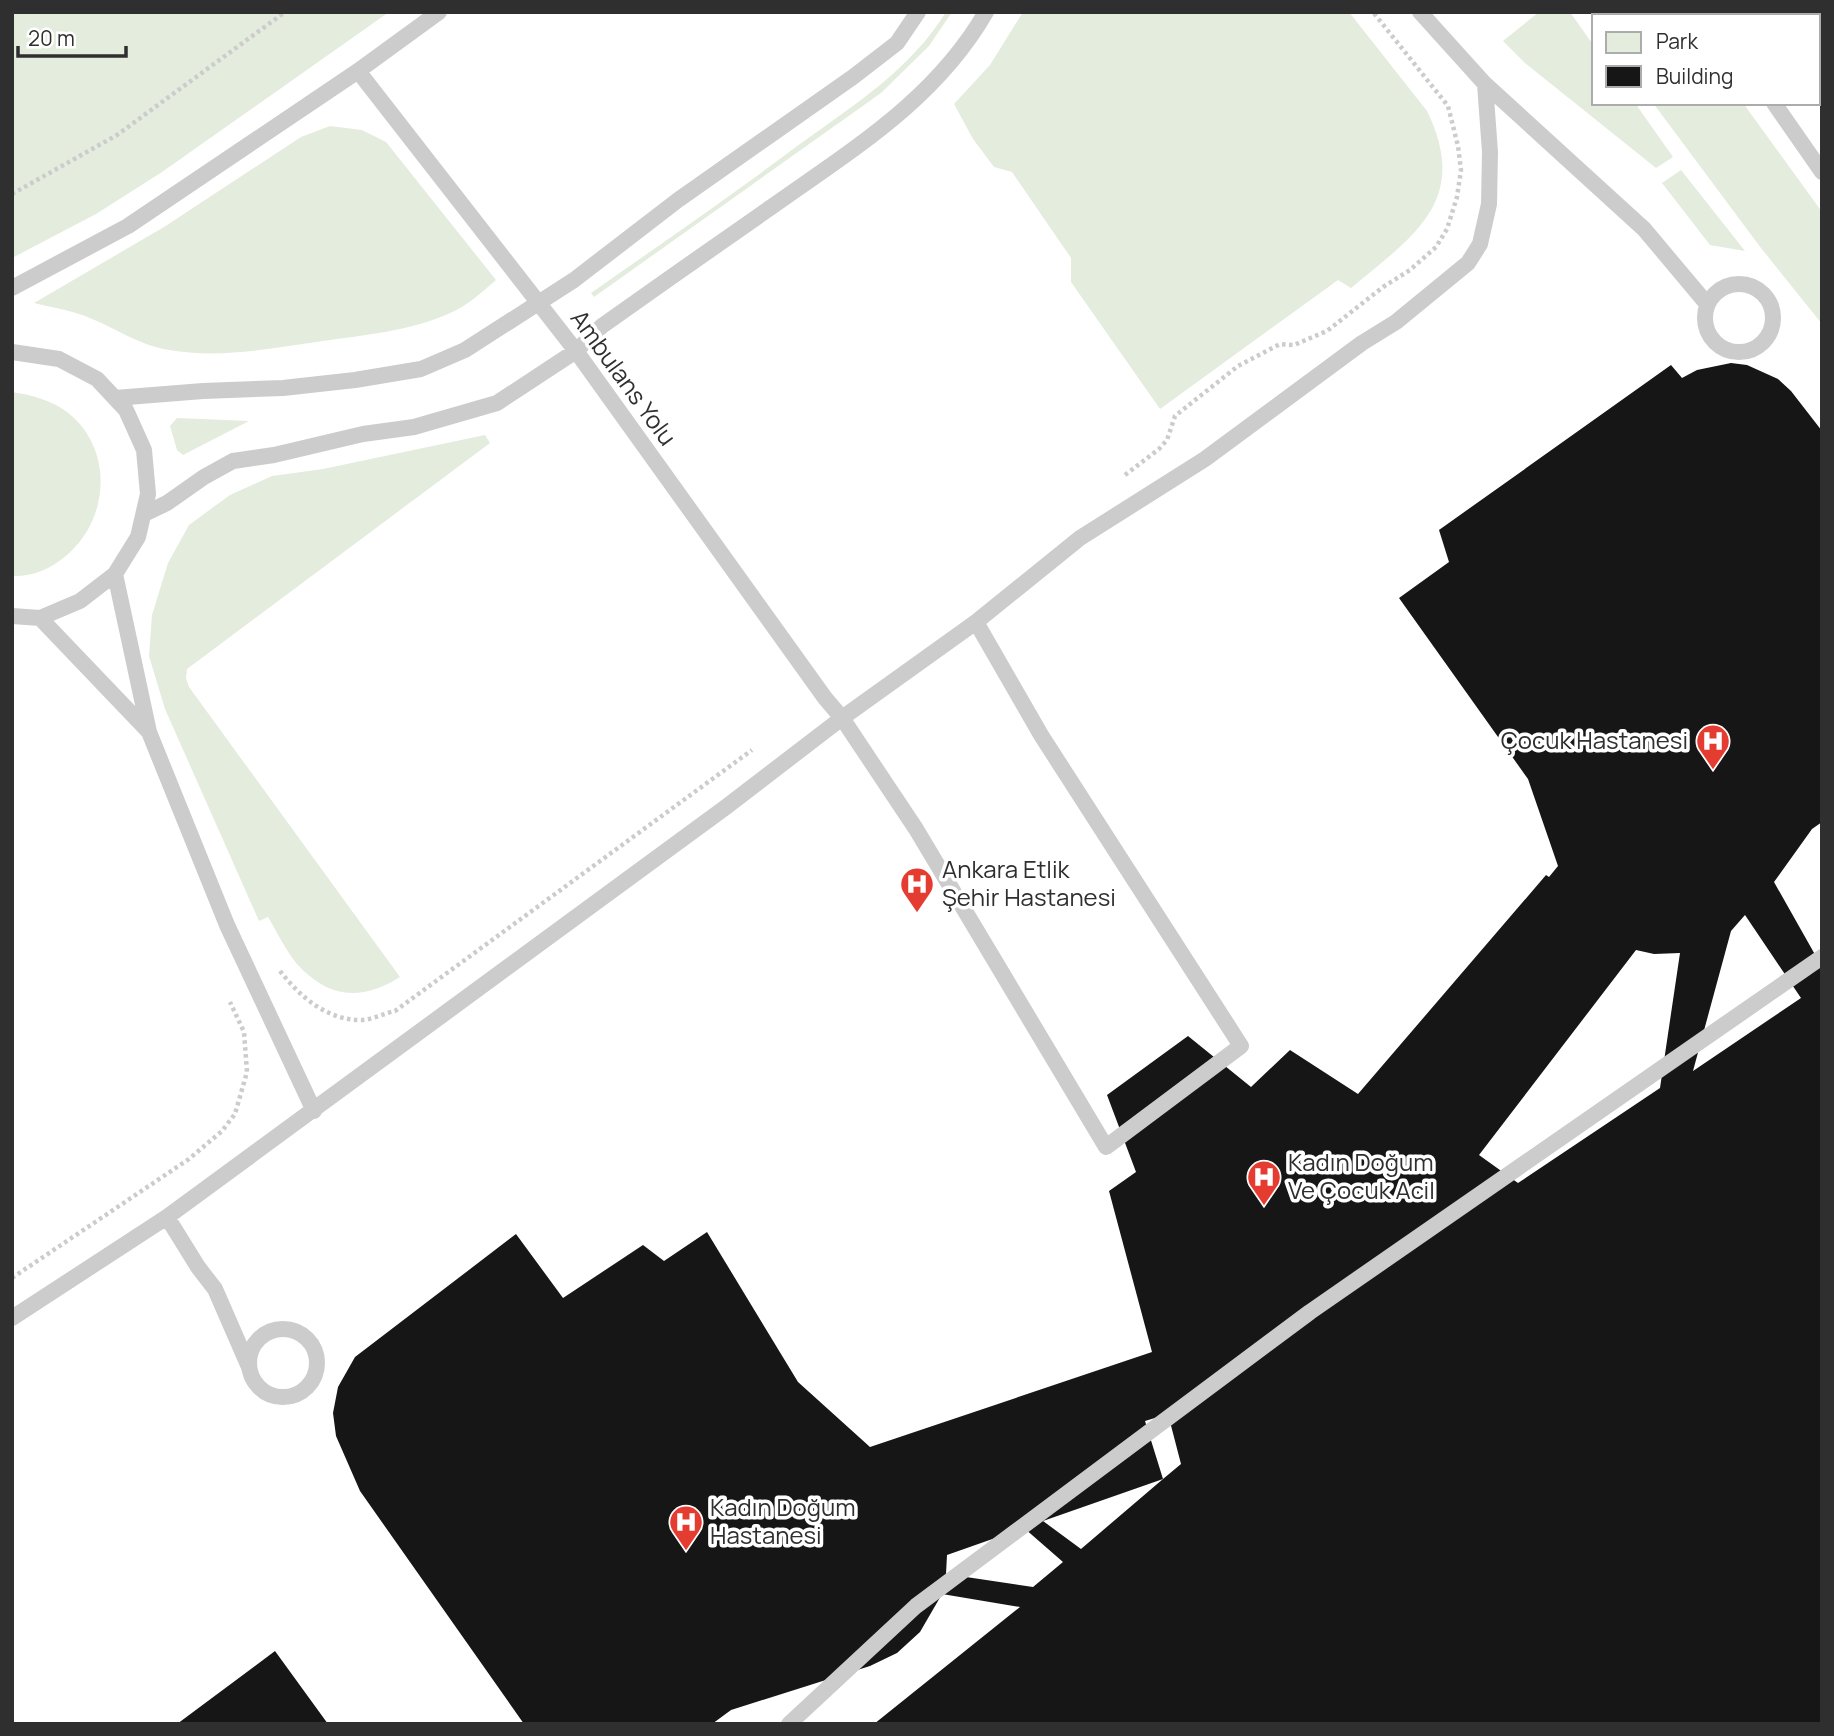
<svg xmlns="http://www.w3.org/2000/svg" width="1834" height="1736" font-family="Manrope,sans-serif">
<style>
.green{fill:#e3ecdd}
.building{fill:#161616;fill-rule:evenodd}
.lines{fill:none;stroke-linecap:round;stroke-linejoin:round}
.path{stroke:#ccc;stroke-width:4.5;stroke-dasharray:3.5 3.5;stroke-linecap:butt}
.lane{stroke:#ccc;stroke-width:16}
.labels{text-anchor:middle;stroke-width:7;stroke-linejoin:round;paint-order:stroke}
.street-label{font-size:24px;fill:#2f2f2f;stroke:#fff}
.poi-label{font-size:24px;fill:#2f2f2f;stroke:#fff;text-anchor:start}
</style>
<rect width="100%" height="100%" fill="#fff"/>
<path class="green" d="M12,12h377l-227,160 -66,42 -84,44z
M946,12h6l-23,34 -48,47 -287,204 -3,-4c70,-49 141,-98 209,-149 54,-39 110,-74 146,-132z
M1023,12h326l78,99c44,90 -14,125 -76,177l-13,-8 -178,129 -89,-127v-24l-59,-86 -18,-5 -21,-28 -19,-35 36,-39z
M1539,12h31l24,34v57h41l38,54 -17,11 -131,-105 -22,-22z
M1653,103h90l79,109v112l-61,-76z
M330,126l32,4 24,12 110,138c-15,13 -29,26 -48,34 -38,17 -84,21 -125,27 -51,7 -102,18 -154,9 -31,-5 -55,-23 -84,-34 -16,-6 -35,-9 -51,-13l130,-76 137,-90z
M1681,170l64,81 -35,-6 -48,-62z
M12,392c20,3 39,8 55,20 49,38 42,112 -5,147 -14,11 -32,18 -50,17z
M177,418l72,3 -66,34 -6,-5 -7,-24z
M485,435l5,8 -303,226 -1,9 3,9 211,290c-39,24 -71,22 -103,-13 -11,-13 -20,-32 -29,-47l-9,4 -94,-212 -16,-53 3,-41 16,-52 21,-38 41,-30 42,-19 51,-7z"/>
<path class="building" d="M1731,363l16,2 31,14 13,12 31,40v391l-10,7 -38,53 48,85v757h-948l146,-117 -78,-13 -22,38 -23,21 -27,13 -139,44 -19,14h-188l-164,-233 -24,-55 -3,-23 5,-26 17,-30 161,-123 47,64 80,-53 21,16 43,-29 91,150 72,65 282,-95 -43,-161 27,-19 -29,-77 81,-59 63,51 39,-37 68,44 188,-219 3,2 9,-11 -30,-87 -129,-181 50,-36 -10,-32 232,-165 11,13 15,-8zM1745,915l56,83 -108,73 38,-140zM1636,950l18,4 26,-1 -20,135 -142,95 -39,-28zM1168,1414l13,50 -18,15 -18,-58zM1163,1479l-82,70 -38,-28zM1024,1528l39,34 -30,25 -87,-13 1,-19z
M275,1651l53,73h-151z"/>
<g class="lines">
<path class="path" d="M12,194l105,-59 168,-123
M1125,475l34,-26 8,-9 8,-24 63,-50 42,-22 14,1 33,-14 56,-44 27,-17 26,-23 11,-18 10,-32 4,-27 -3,-24 -10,-40 -75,-94
M280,971c20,26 48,50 83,49 11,-1 22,-7 32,-9l357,-261
M12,1278l177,-119 33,-28 13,-17 12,-42 -3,-40 -14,-30"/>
<path class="lane" d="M1711,12l2,4
M358,71l218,280 249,347 17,20 74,111 190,318 135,-101 -200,-311 -65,-113
M1485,84l159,145 63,75
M1774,103l48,69
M1705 318a34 34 0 1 1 68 0a34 34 0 1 1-68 0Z
M12,288l116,-62 230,-155 81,-59
M12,352l47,7 38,20 29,31 18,40 4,44 -10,43 -23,37 -35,27 -40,17 -28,-2
M115,398l88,-7 80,-3 72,-8 66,-11 44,-19 109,-70 104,-80 175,-123 44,-34 21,-31
M144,514l23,-11 37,-26 29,-16 41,-6 89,-21 51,-7 83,-24 79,-52 26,-25c59,-42 119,-84 178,-125 78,-55 157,-104 206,-189
M115,574l34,158 78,193 87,186
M40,618l109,114
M167,1217l31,50 17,22 34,78
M12,1318l155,-101 559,-410 116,-89 134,-96 104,-84 125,-79 157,-116 34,-21 72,-59 12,-19 9,-40 1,-52 -5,-68 -65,-72
M249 1363a34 34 0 1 1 68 0a34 34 0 1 1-68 0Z
M789,1724l127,-118 394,-294 512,-355"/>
</g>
<defs>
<g id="hospital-pin" transform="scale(1.75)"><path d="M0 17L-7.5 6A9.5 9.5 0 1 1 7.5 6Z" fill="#e53c32" stroke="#fff"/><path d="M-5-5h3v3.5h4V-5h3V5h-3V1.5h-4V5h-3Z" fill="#fff"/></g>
</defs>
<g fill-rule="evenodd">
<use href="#hospital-pin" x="1713" y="741"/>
<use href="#hospital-pin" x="917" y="884"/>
<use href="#hospital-pin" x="1264" y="1177"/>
<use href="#hospital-pin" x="686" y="1522"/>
</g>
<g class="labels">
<g class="street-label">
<text transform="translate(623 378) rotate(54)" y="8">Ambulans Yolu</text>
</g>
<g class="poi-label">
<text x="1688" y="749" text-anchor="end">Çocuk Hastanesi</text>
<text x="942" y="878">Ankara Etlik<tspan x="942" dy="28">Şehir Hastanesi</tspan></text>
<text x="1288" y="1171">Kadın Doğum<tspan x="1288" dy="28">Ve Çocuk Acil</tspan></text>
<text x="710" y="1516">Kadın Doğum<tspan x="710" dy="28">Hastanesi</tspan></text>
</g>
</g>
<rect width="1834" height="1736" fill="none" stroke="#2f2f2f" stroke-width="28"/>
<rect x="1592" y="14" width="228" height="91" fill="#ffffff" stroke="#acacac" stroke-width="2"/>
<rect x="1606" y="32" width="35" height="21" fill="#e3ecdd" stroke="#acacac" stroke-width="2"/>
<text x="1656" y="49" font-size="21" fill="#2f2f2f">Park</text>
<rect x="1606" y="66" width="35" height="21" fill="#161616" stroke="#acacac" stroke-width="2"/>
<text x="1656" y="84" font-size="21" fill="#2f2f2f">Building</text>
<path d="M18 46v10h108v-10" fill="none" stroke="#2f2f2f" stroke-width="3.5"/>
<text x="28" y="46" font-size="21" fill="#2f2f2f" stroke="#ffffff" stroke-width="5" paint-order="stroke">20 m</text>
</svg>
